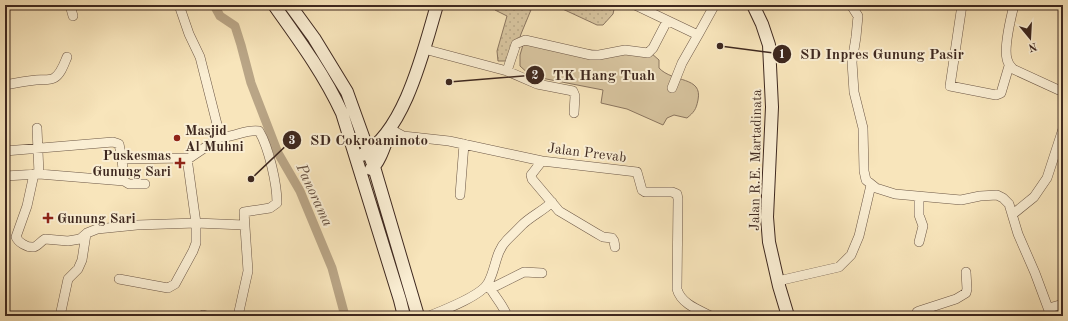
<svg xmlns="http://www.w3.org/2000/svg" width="1068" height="321" font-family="'Old Standard TT',serif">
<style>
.grass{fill:#d8c5a0;stroke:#8b7660}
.park{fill:url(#park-dots);stroke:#8b7660}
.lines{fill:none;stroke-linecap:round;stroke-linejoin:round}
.canal{stroke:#b9a586;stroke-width:9}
.street-casing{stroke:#6c5746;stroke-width:10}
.secondary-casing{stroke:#3e281f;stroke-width:14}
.street{stroke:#faeed3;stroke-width:9}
.secondary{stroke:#faeed3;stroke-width:12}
.poi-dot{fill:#8f2418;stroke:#faeed3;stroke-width:1.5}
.labels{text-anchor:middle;stroke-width:4;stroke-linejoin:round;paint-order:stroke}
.poi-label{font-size:14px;font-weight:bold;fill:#3e281f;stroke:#faeed3;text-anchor:start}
.street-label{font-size:14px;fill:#3e281f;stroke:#faeed3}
.water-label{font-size:15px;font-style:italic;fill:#634e3e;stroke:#faeed3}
.leader{fill:none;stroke:#3e281f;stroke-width:1.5}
.callout-dot{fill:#3e281f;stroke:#faeed3;stroke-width:1.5}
.mark-label{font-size:12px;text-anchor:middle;font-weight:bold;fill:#fff}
.callout-label{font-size:15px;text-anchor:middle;font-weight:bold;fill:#3e281f;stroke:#faeed3;stroke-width:4;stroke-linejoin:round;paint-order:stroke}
</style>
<defs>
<pattern id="park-dots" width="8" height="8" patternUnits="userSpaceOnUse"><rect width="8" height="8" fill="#d8c5a0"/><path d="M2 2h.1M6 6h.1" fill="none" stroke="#baa989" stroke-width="1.8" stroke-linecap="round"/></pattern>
</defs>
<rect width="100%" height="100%" fill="#f8e5bb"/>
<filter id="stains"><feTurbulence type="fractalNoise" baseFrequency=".005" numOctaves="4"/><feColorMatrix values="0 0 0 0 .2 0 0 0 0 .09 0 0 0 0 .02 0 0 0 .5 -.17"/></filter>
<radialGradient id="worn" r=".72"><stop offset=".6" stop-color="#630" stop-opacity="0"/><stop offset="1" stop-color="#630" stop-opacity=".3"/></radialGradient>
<path class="grass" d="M525,38l62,12 64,3 8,7v8c14,15 44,8 39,32 -2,10 -4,12 -11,18l-13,-3 -7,3 -4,7 -36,-16 -26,-6 2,-13 -72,-14 -11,-10v-11z"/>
<path class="park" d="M496,5h37l-12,29 -9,27h-14l-1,-10 10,-35 -12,-6z
M554,5h61l-2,9 -10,11h-6z"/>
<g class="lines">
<path class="canal" d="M214,5l6,11 15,10 6,19 10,38 27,70 22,38 32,77 13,48"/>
<g class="street-casing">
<path id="street" d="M70,5l3,11
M179,5l10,29 11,23 19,75 5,5c12,-1 23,-8 35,-6 10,17 18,53 18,72l-7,5 -26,4 4,59 -10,45
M635,5l63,30 -16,28 -10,25
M851,5l7,11 -2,21 -4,25 2,30 9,36 1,43 2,9 10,8 19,6 66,6 19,-4 17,-1 6,3 6,6 9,30 17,39 16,43
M962,5l-12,81 46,9 5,-2 8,-27
M1014,5c-3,12 -10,43 -7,54 1,5 3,7 6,10l50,23
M698,35l16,-29
M424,49l83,22 30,13 36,7 2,5 -1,17
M507,71l9,-27 9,-4 66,15h8l26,-5 23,3 5,-5 14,-27
M5,85c10,-2 20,-4 31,-5 5,-1 13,1 18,-2 7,-4 10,-14 13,-21
M37,128l2,46
M390,129l13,7 46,5 93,20 95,11 5,18 3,2h27l5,2 1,5 -1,90c4,15 22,21 34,27
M5,151l108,-9 6,2 3,15 65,-1 9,65v20l-3,8 -18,33 -7,4 -49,-9
M122,159l2,22 5,3h16
M188,159l34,-23
M542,161l-11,14 1,4 27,32 37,22 7,4 9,1 2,3 1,6
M34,174l-7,32 -11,31c2,5 11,11 18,10 4,-1 7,-6 11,-8l23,2 12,-2 7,-6 10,-4 40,-4 59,-2 48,2
M5,176l34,-2 85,7
M460,195l4,-51
M919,197v18l4,11 -4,16
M1013,214l21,-17 13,-19 16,-49
M778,281l61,-14 12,-12 8,-19 12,-51
M488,284c5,11 15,20 19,32
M490,289l34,-17 18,1
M1049,308l14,-4
M203,315l4,1
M60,316l8,-37 10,-10 4,-9 4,-26
M429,316c15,-6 52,-20 59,-33 8,-14 7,-31 19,-43 5,-5 10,-10 15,-15 9,-9 21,-14 30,-23
M916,316l1,-4 2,-1 37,-12 10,-6 1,-4 -1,-17"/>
</g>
<g class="secondary-casing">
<path id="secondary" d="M274,5c25,35 50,69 68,108l58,187 4,16
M290,5l24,33 33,54 27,75 44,149
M753,5l9,19 7,21 3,62 -5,110 2,25 10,44 9,30
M362,155c43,-23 62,-106 75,-150
M371,169c8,-5 14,-25 17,-33"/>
</g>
<use href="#street" class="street"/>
<use href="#secondary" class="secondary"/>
</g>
<g class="poi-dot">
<circle cx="177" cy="138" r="4"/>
<path d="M178 157h4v4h4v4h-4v4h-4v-4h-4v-4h4z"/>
<path d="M46 212h4v4h4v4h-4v4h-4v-4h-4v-4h4z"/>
</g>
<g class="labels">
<g class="poi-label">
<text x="185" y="135">Masjid<tspan x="185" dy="16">Al Muhni</tspan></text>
<text x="171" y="160" text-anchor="end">Puskesmas<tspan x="171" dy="16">Gunung Sari</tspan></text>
<text x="57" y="223">Gunung Sari</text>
</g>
<g class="street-label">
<text transform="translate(587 152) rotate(7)" y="5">Jalan Prevab</text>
<text transform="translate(755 160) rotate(-89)" y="5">Jalan R.E. Martadinata</text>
</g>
<g class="water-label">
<text transform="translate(315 195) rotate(65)" y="5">Panorama</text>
</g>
</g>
<path class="leader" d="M720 46L782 54M449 82L535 75M251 179L292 140"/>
<g class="callout-dot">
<circle cx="720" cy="46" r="4"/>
<circle cx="449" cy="82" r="4"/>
<circle cx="251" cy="179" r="4"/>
<circle cx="782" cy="54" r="10"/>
<circle cx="535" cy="75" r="10"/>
<circle cx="292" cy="140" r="10"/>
</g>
<g class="mark-label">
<text x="782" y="58">1</text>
<text x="535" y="79">2</text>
<text x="292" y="144">3</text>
</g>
<g class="callout-label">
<text x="882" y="59">SD Inpres Gunung Pasir</text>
<text x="604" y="80">TK Hang Tuah</text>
<text x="369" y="145">SD Cokroaminoto</text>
</g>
<rect width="1068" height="321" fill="none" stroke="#f8e5bb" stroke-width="20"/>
<rect x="6" y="6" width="1056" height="309" fill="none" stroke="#3e281f" stroke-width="2"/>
<rect x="10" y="10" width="1048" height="301" fill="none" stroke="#3e281f"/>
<g transform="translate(1030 38) rotate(162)" stroke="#faeed3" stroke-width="3" paint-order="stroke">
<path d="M0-3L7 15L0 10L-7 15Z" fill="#3e281f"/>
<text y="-6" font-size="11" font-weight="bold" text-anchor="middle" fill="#3e281f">N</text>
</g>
<rect width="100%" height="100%" filter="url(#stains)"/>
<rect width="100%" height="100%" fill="url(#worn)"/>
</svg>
